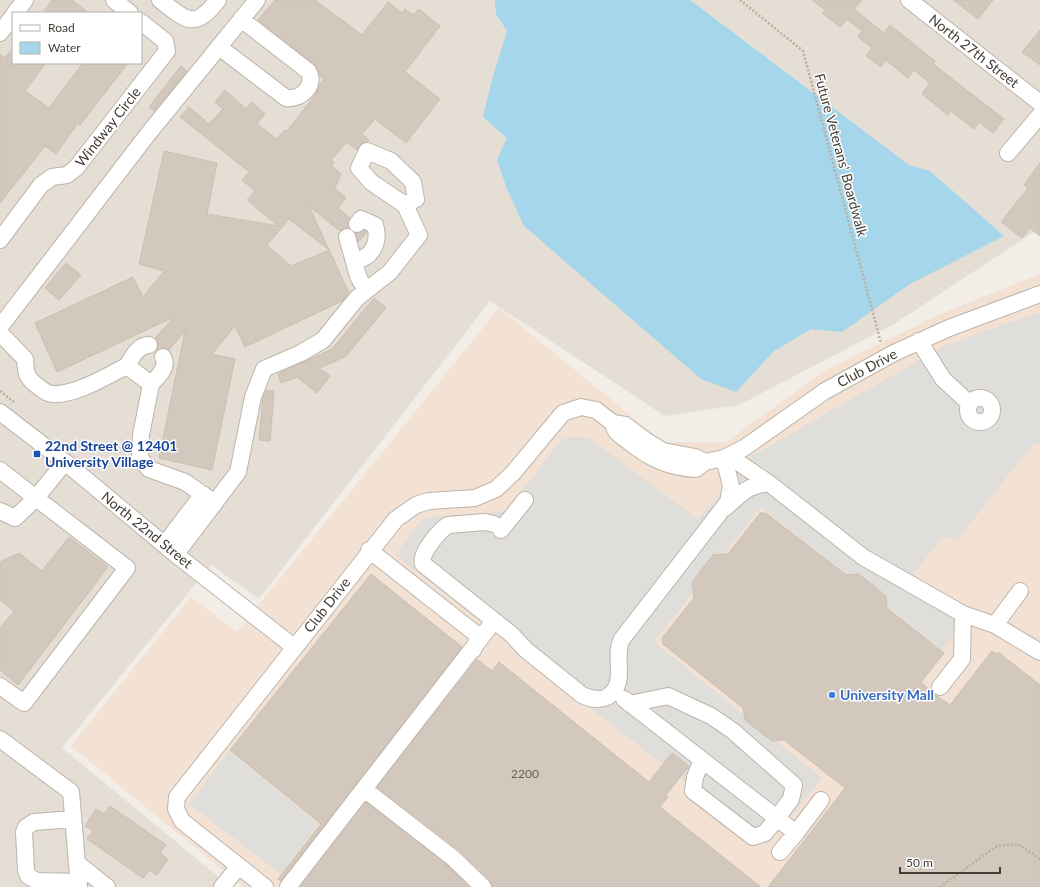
<svg xmlns="http://www.w3.org/2000/svg" width="1040" height="887" font-family="Lato,sans-serif">
<style>
.residential{fill:#e5ded5;fill-rule:evenodd}
.commercial{fill:#f3e2d3}
.parking{fill:#e0dedb}
.water{fill:#a6d6eb}
.building{fill:#d3c8bd;stroke:#cdbfb0;fill-rule:evenodd}
.lines{fill:none;stroke-linecap:round;stroke-linejoin:round}
.minor-casing{stroke:#bdb4aa;stroke-width:18}
.path{stroke:#bdae9c;stroke-width:2.5;stroke-dasharray:2 2;stroke-linecap:butt}
.minor{stroke:#fff;stroke-width:16}
.transit-dot{fill:#1a4fb4;stroke:#fff;stroke-width:1.5}
.shop-dot{fill:#3f7fe0;stroke:#fff;stroke-width:1.5}
.labels{text-anchor:middle;stroke-width:3;stroke-linejoin:round;paint-order:stroke}
.number-label{font-size:12px;fill:#686058}
.street-label{font-size:14px;fill:#443d36;stroke:#fff}
.transit-label{font-size:14px;font-weight:bold;fill:#164399;stroke:#fff;text-anchor:start}
.shop-label{font-size:14px;font-weight:bold;fill:#366cbe;stroke:#fff;text-anchor:start}
</style>
<rect width="100%" height="100%" fill="#f2ede6"/>
<path class="residential" d="M0,0h1040v228l-146,96 -155,81 -74,11 -175,-115 -231,298 -48,-34 -149,183 169,139h-231zM13,13h128v50h-128z"/>
<path class="commercial" d="M1040,274v613h-796l-173,-141 120,-149 46,35 262,-324 164,134h63l98,-71 114,-56z"/>
<path class="parking" d="M1040,312v133l-3,-2 -6,4 -74,93 -15,-3 -37,49 57,39 -20,25 -181,-143 -107,135 168,136 -55,68 -372,-291 28,-37 84,-7 56,-74h25l110,82 49,-55 5,-8 192,-110z
M229,751l90,73 -38,50 -92,-70z"/>
<path class="water" d="M495,0h195l219,165 21,6 74,65 -94,48 -68,48 -31,-3 -37,22 -38,41 -35,-13 -177,-153 -17,-37 -10,-29 10,-22 -24,-21 9,-38 15,-48 -11,-17z"/>
<path class="building" d="M52,0h20l17,13h-46z
M275,0h40l47,35 26,-33 14,11 3,-4 8,6 6,-6 21,17 -35,46 35,27 -34,44 -31,-24 -13,15 7,6 -2,2 -6,2 -4,6 -10,-8 -16,18 3,3 -2,3 9,8 -6,14 11,10 -8,10 12,10 -2,10 -8,3 -31,-25 40,87 -7,8 -97,46 -10,-21 -23,28 23,5 -23,111 -53,-12 26,-127 -16,19 -5,-2 -7,2 1,-6 -3,-6 19,-21 -117,55 -22,-49 98,-46 10,20 21,-26 -25,-7 25,-113 53,12 -10,51 71,12 -31,-26 8,-9 -13,-11 7,-8 -69,-55 9,-10 20,17 14,-15 -8,-7 10,-12 21,19 6,-7 13,12 -8,10 20,15 8,-9 2,1 29,-37 4,-10 4,-5 -5,-4 -5,-11 -56,-44zM289,219l40,31 -38,16 -24,-21z
M812,0h50l-8,9 30,24 6,-8 45,36 -2,3 71,55 -11,14 -14,-11 -5,7 -23,-18 -3,4 -26,-21 8,-11 -16,-13 -6,8 -22,-18 -5,7 -15,-11 6,-8 -14,-11 4,-6 -15,-12 -7,8 -18,-14 3,-3z
M953,0h40l-15,19z
M1040,30v35l-18,-13z
M13,48v15h33l-21,28 24,17 34,-45h45l-48,62 -2,-2 -22,31 -11,-8 -45,57v-149l5,4z
M181,66l6,5 -33,40 -5,-4z
M1040,163v73l-10,-8 -8,10 -21,-16 27,-34 -4,-3z
M364,231l3,1 -9,10 -2,-9z
M66,263l15,12 -22,25 -14,-12z
M374,298l12,10 -41,49 -26,11 11,8 -13,17 -20,-16 -16,6 -3,-9 54,-25z
M266,391h8l-4,50 -11,-1 4,-43z
M760,513h6l80,62 13,-1 27,22 1,12 57,45 -23,29 13,12 16,11 42,-54 4,3 2,-2 42,33v202h-272l77,-99 -61,-48 -12,1 -27,-21 -2,-12 -80,-64 -1,-6 32,-40 -2,-16 21,-27 15,-1z
M69,537l39,30 -90,118 -18,-15v-42l14,-17 -14,-11v-38l19,-9 23,18z
M371,574l91,73 -181,234 -3,-2 43,-55 -91,-74z
M477,659l15,12 7,-9 150,120 23,-29 17,13 -23,29 2,2 -8,10 101,80h-269l-2,-7 -30,-29 -83,-64z
M366,802l81,63 22,22h-169z
M110,806l56,39 -6,8 8,6 -11,16 -8,-5 -6,8 -56,-39 6,-8 -8,-5 11,-17 8,5z"/>
<g class="lines">
<g class="minor-casing">
<path id="minor" d="M114,0l16,13
M160,0c26,20 34,31 58,0
M909,0l131,103
M15,13l10,-13
M0,33l13,-17
M219,47l67,51c15,2 31,-13 22,-27l-67,-52
M1008,153l32,-38
M347,237l11,39 3,6 7,6
M0,240l41,-55 11,-8 15,-2 9,-7 91,-117 -2,-10 -24,-19
M354,261c19,-3 26,-19 21,-36l-14,-6 -4,5
M0,327l148,-193 109,-134
M0,333l25,26c1,15 1,19 14,28 4,3 8,7 14,7 24,1 53,-18 74,-28l24,18 -10,51 -1,23 9,11 36,13 30,21
M919,341l24,38 27,25
M127,366c5,-9 11,-21 22,-21
M151,384c7,-7 18,-17 12,-27
M968 410a12 12 0 1 1 24 0a12 12 0 1 1-24 0Z
M0,412l65,50 114,95 115,90
M613,423c1,9 8,13 15,18 21,17 41,27 68,28l9,-7 19,-4 20,-10 81,-57 69,-38 55,-25 91,-34
M729,456l41,28 93,73 100,57 -1,45 -22,28
M0,470l36,28 29,-36
M725,508c14,-12 25,-26 45,-24
M0,511l15,7 21,-20 91,70 -103,135 -24,-17
M494,524l-9,-2 -37,3c-9,6 -29,29 -25,39l88,70 15,16 56,45c8,4 16,6 25,2 22,-13 5,-41 15,-58l106,-137 3,-16 -7,-28
M501,530l24,-30
M164,545l39,-51
M369,550l107,84 1,7 -4,9
M176,554l62,-82 15,-75 11,-28 37,-16 22,-13 34,-42 33,-26 29,-37 -14,-30 -34,-23 -12,-14 8,-17 24,10 22,21 3,17 -11,6
M963,614l32,11 45,27
M995,625l25,-34
M624,699l172,134 25,-33
M630,704l38,-8 43,20 22,15 61,54 -3,14 -14,19 -12,15 -12,4 -60,-46 2,-14 7,-17
M0,739l71,53 8,95
M364,789l89,69 30,29
M73,819l-39,3 -8,5 -2,5 2,38 2,6 9,5 42,1
M780,852l16,-19
M77,863l30,24
M222,887l17,-21
M265,887l-83,-66 -6,-12 1,-12 219,-278 20,-14 13,-4 46,-3 21,-9 17,-16 50,-60 18,-6 15,3 17,13 12,2 20,15 18,11 32,6 10,5
M288,887l206,-266"/>
</g>
<path class="path" d="M740,0l63,51 78,292
M0,391l14,11
M940,887l57,-41 21,-2 22,15"/>
<use href="#minor" class="minor"/>
</g>
<rect class="transit-dot" x="33" y="450" width="8" height="8" rx="2"/>
<circle class="shop-dot" cx="832" cy="695" r="4"/>
<g class="labels">
<g class="number-label">
<text x="525" y="778">2200</text>
</g>
<g class="street-label">
<text transform="translate(974 51) rotate(38)" y="5">North 27th Street</text>
<text transform="translate(108 127) rotate(-52)" y="5">Windway Circle</text>
<text transform="translate(841 155) rotate(75)" y="5">Future Veterans' Boardwalk</text>
<text transform="translate(867 368) rotate(-28)" y="5">Club Drive</text>
<text transform="translate(147 530) rotate(39)" y="5">North 22nd Street</text>
<text transform="translate(327 605) rotate(-52)" y="5">Club Drive</text>
</g>
<g class="transit-label">
<text x="45" y="451">22nd Street @ 12401<tspan x="45" dy="16">University Village</tspan></text>
</g>
<g class="shop-label">
<text x="840" y="700">University Mall</text>
</g>
</g>
<rect x="12" y="12" width="130" height="52" fill="#ffffff" stroke="#b4b1af"/>
<rect x="20" y="25" width="20" height="6" fill="#ffffff" stroke="#b4b1af"/>
<text x="48" y="32" font-size="12" fill="#443d36">Road</text>
<rect x="20" y="42" width="20" height="12" fill="#a6d6eb" stroke="#b4b1af"/>
<text x="48" y="52" font-size="12" fill="#443d36">Water</text>
<path d="M900 867v6h100v-6" fill="none" stroke="#443d36" stroke-width="2"/>
<text x="906" y="867" font-size="12" fill="#443d36" stroke="#ffffff" stroke-width="3" paint-order="stroke">50 m</text>
</svg>
